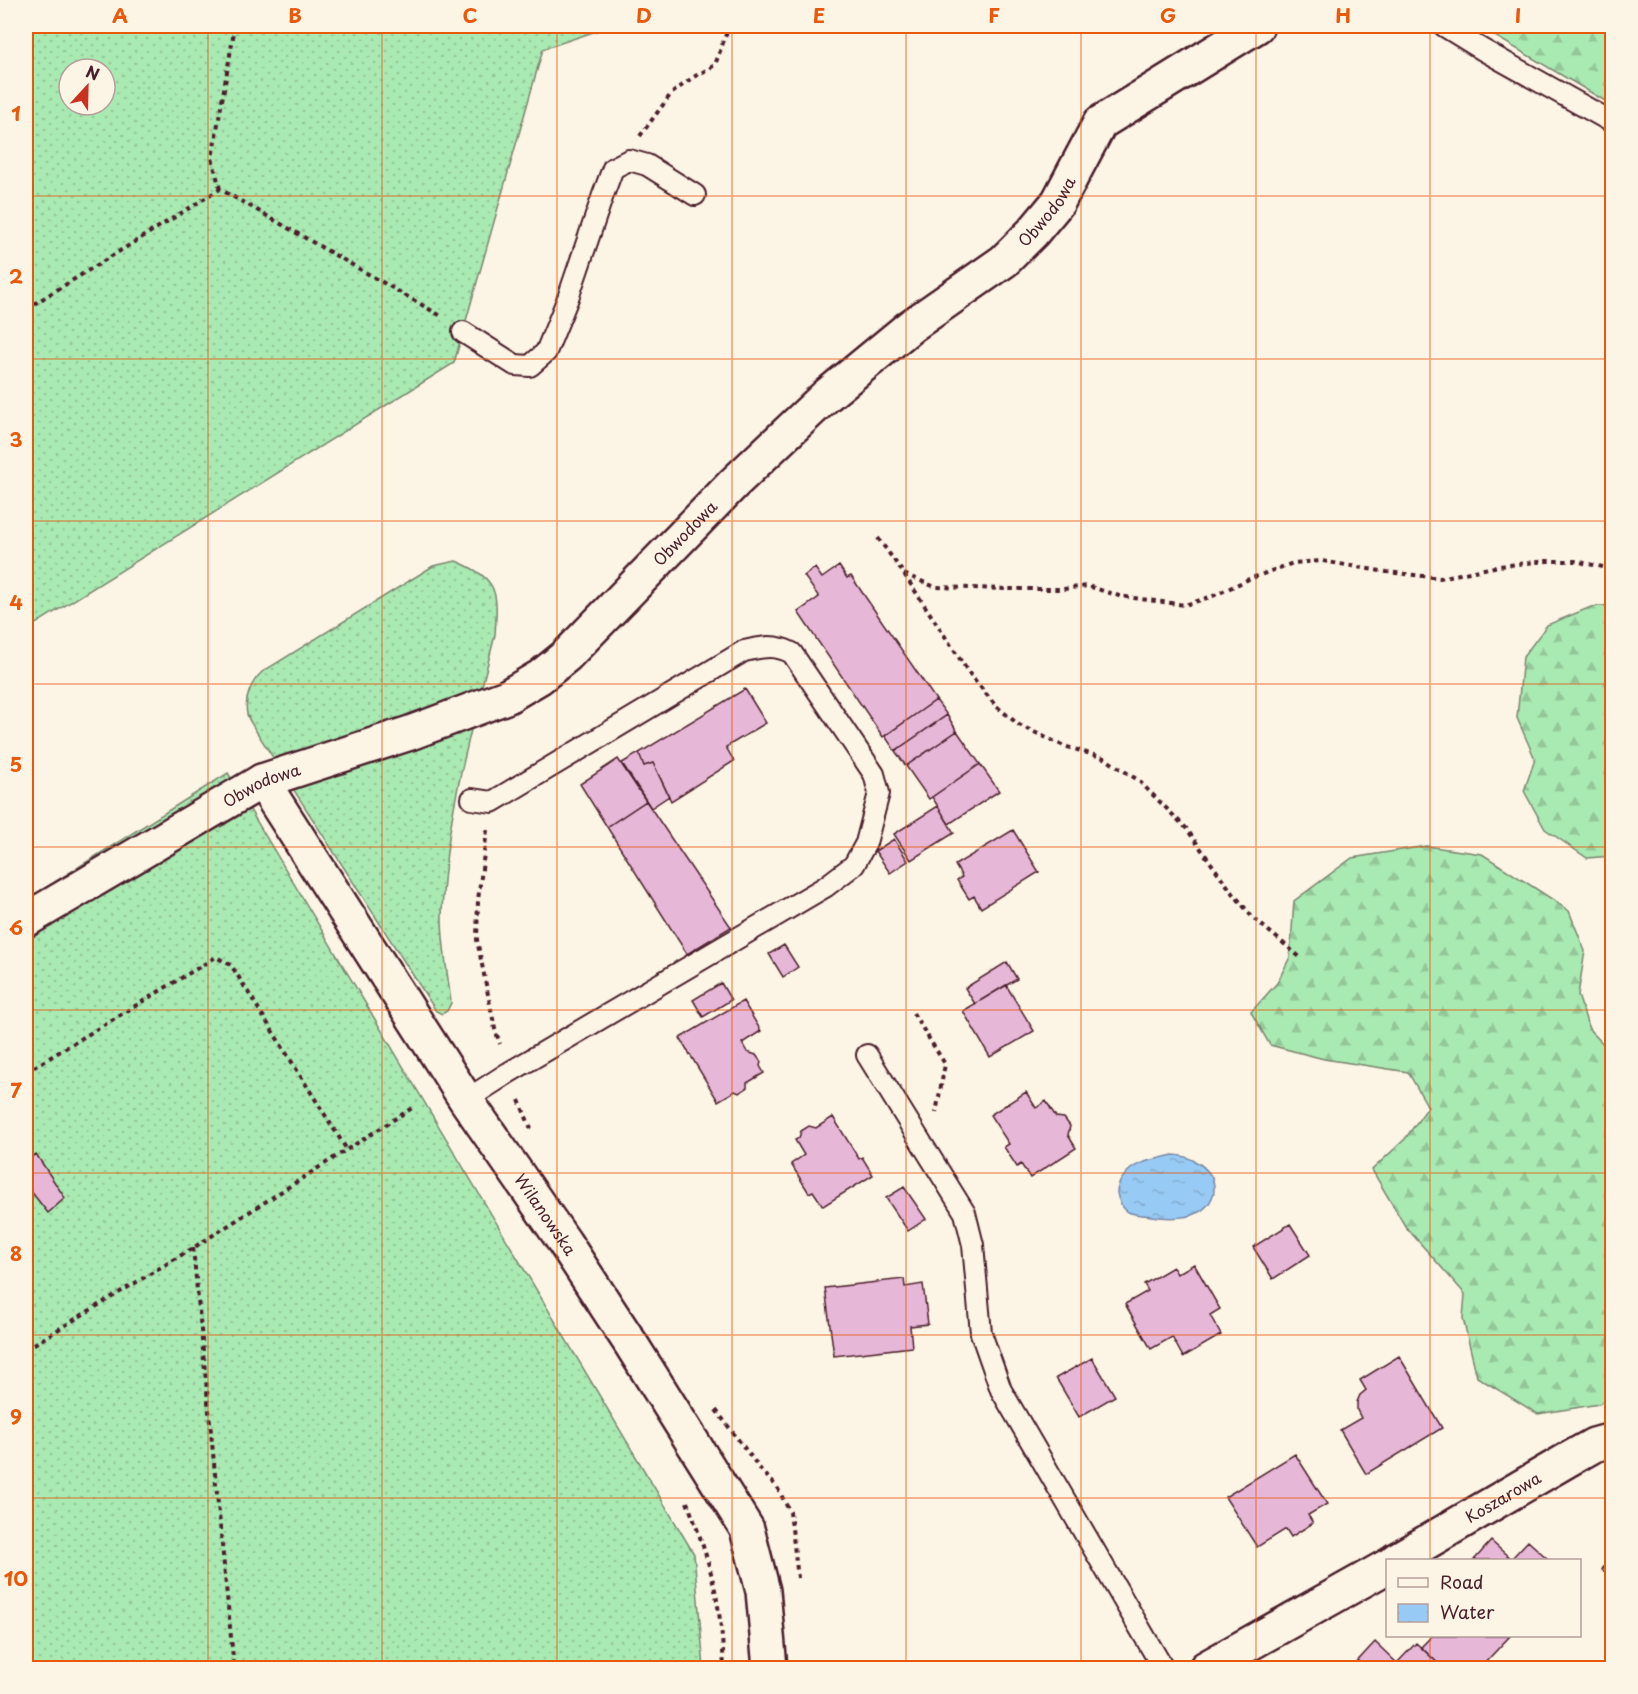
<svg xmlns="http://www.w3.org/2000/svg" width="1638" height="1694" font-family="'Playpen Sans',sans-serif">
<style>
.grass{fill:url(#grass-dots);stroke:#7a846e;stroke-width:1.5;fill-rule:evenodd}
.forest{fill:url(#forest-firs);stroke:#7a846e;stroke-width:1.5}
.water{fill:url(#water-ripples);stroke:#7886a4;stroke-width:1.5}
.building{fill:#e7b7d7;stroke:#4a1f2b;stroke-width:1.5}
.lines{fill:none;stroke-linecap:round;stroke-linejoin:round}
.lane-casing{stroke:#4a1f2b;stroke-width:24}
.street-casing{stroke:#4a1f2b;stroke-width:38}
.primary-casing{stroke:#4a1f2b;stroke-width:38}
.path{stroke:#4a1f2b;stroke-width:4;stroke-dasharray:4.5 4.5;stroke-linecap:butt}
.lane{stroke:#fcf5e5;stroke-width:20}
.street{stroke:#fcf5e5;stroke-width:33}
.primary{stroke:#fcf5e5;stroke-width:33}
.grid{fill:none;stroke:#e8590c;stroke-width:1.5;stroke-opacity:0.55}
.labels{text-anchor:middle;stroke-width:6;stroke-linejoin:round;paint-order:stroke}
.street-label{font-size:16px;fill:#4a1f2b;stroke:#fcf5e5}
.neatline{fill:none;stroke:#e8590c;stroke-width:2}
.grid-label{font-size:20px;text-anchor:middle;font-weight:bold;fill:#e8590c}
</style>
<defs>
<pattern id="grass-dots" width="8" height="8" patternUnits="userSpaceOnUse" patternTransform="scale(1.5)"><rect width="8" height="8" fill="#a9e9b2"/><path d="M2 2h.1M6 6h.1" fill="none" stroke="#93c799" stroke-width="1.8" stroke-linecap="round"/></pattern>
<pattern id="forest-firs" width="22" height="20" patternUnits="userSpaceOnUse" patternTransform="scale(1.5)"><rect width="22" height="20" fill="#a9e9b2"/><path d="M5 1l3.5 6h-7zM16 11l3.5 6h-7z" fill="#93c799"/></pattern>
<pattern id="water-ripples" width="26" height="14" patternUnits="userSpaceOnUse" patternTransform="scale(1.5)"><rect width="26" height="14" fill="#97caf4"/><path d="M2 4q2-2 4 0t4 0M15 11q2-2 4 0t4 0" fill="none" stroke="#84add1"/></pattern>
</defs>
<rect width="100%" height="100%" fill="#fcf5e5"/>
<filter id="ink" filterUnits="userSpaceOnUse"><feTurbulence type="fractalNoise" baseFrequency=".0167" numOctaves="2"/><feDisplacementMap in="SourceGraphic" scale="12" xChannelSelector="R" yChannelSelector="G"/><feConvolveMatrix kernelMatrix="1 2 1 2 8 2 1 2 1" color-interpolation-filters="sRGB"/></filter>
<g filter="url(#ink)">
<path class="grass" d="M26,26h585l-68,23 -89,314 -428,267zM69,69h36v36h-36z
M456,561c43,18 42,31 39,74 -23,92 -51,186 -53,282 0,28 6,58 9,86l-4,8 -5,3 -6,-3 -182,-283c-2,-4 -6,-9 -7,-14 -3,-15 4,-32 15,-42l171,-106z
M228,773l466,781 10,114h-678v-768z"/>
<path class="forest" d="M1478,26h134v72l-5,4z
M1612,605v251l-25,2 -42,-29 -21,-38 11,-32 -18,-41 6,-61 24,-32 44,-18z
M1426,846l56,8 70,45 17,12 16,40 -7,44 11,34 23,24v342l-13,9 -61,10 -61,-37 -14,-59 2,-24 -60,-68 -33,-56 33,-31 23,-32 -20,-35 -84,-13 -54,-14 -19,-33 26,-29 13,-26 4,-56 58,-43z"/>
<path class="water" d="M1173,1155c14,0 31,9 38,21 4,7 4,16 1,22 -10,23 -41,21 -61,18 -7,-1 -16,-1 -23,-4 -6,-4 -10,-12 -11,-19 0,-6 3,-12 7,-17 12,-16 31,-16 49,-21z"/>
<path class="building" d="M839,566l8,12 4,-2 85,124 -53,37 -85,-125 21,-15 -15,-21 11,-8 7,10z
M745,689l21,34 -40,24 8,14 -63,40 -18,-38 -9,3 -5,-13z
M936,700l11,15 -52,36 -10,-15z
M947,715l10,16 -51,35 -11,-15z
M957,731l23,33 -51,35 -23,-33z
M639,753l5,13 9,-3 16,33 -18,12 -29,-45z
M618,759l28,42 -39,26 -27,-43z
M980,764l19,27 -50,33 -17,-27z
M646,801l85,126 -44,27 -80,-127z
M938,806l16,27 -43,27 -17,-26z
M1013,830l26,42 -58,36 -7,-12 -5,3 -12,-19 5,-3 -7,-12z
M894,839l14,22 -18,12 -15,-22z
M784,945l14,22 -15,10 -14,-23z
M1007,962l10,17 -42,25 -10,-16z
M721,983l10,17 -28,17 -10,-17z
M1006,985l28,46 -44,26 -27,-46z
M743,1001l18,30 -19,12 5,9 9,3 5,7 -1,4 4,7 -17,10v5l-8,5 -4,-2 -17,10 -38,-63z
M1026,1092l10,16 10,-7 10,16 8,1 6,8 -2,9 8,13 -46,30 -9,-14 -4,3 -13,-20 5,-3 -19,-29z
M833,1117l26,42 3,-2 11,18 -50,31 -10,-15 -4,2 -18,-29 13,-9 -9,-15 4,-2 2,-7 8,-5 7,2z
M36,1154l29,44 -17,15 -22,-28v-24z
M904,1187l22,32 -18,12 -22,-33z
M1290,1224l20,31 -37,24 -20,-32z
M1194,1264l26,45 -10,6 11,20 -38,22 -11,-20 -21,12 -26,-45 23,-13 -4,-7 29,-17 4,7z
M904,1279l1,8 18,-3 5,40 -18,2 2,21 -78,9 -9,-68z
M1399,1356l43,72 -76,46 -26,-44 21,-12 -4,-8v-8l3,-7 6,-5 -6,-10z
M1092,1358l23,38 -36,21 -23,-39z
M1295,1454l32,50 -19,11 5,8 -22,14 -5,-8 -29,18 -32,-50z
M1491,1541l20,18 17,-18 21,19h-75z
M1612,1550v26l-10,-6z
M1432,1636h78l-30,32h-37l-22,-21z
M1375,1642l22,21 19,-20 27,25h-92z"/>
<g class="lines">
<g class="lane-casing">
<path id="lane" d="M1444,26l39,24 129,72
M463,332l52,33 15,1 16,-14 22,-54 35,-103 10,-27 16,-8 18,5 48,30
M867,1055l98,158 8,32 8,88 20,57 162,278
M466,1100l42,-27 317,-186 29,-22 12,-22 13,-50 -5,-19 -82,-121c-18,-9 -29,-6 -48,-2l-252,151 -20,-3"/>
</g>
<g class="street-casing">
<g id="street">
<path id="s1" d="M262,781l204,319 99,143 66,101 116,185 16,62 7,77"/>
<path id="s2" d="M1396,1560l173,-101 25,-14 18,-5"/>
<path d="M1206,1668l182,-102"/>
</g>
</g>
<g class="primary-casing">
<g id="primary">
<path id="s3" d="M26,920l236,-139 148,-48 96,-36 34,-20 26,-21 168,-173 92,-87 85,-70 93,-65 29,-29 25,-30 42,-79 157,-97"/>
</g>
</g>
<path class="path" d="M26,29l6,-3
M640,136l31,-42 21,-16 23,-13 14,-39
M220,189l-8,-31 23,-132
M26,309l194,-120 223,128
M878,538l26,36 65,99 26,32 24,20 45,21 40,12 34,22 48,48 40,56 26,33 49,41
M904,574l31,13 74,2h54l25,-3 31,10 66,9 28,-9 36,-17 44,-16 29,-2 65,11 53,6 59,-12 48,-5h28l37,8
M487,830l-9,70 -1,40 18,89 5,15
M913,1013l32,51 -9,49
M26,1072l190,-115 15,8 116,185
M519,1100l12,29
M193,1248l41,420
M26,1349l167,-101 219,-140
M716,1410l45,60 16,17 13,25 8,66
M687,1502c14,36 27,73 32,111 3,19 4,37 5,55"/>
<use href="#lane" class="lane"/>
<use href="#street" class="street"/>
<use href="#primary" class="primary"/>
</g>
</g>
<path class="grid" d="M208,26v1642M382,26v1642M557,26v1642M732,26v1642M906,26v1642M1081,26v1642M1256,26v1642M1430,26v1534M26,196h1586M26,359h1586M26,521h1586M26,684h1586M26,847h1586M26,1010h1586M26,1173h1586M26,1335h1586M26,1498h1586M1430,1636v32"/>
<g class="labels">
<g class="street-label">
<text dy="6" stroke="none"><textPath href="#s3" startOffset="1262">Obwodowa</textPath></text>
<text dy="6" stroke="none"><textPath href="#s3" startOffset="776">Obwodowa</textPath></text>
<text dy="6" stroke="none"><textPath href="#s3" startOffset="272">Obwodowa</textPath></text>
<text dy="6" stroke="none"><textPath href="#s1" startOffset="518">Wilanowska</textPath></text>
<text dy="6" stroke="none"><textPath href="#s2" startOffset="124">Koszarowa</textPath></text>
</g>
</g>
<rect width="1638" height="1694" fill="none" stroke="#fcf5e5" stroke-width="66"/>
<rect x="1386" y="1559" width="195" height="78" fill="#fcf5e5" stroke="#b59f9b" stroke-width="1.5"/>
<rect x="1398" y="1578" width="30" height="9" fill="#fcf5e5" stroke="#b59f9b" stroke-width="1.5"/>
<text x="1440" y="1589" font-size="18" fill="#4a1f2b">Road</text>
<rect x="1398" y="1604" width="30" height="18" fill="url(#water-ripples)" stroke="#b59f9b" stroke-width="1.5"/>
<text x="1440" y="1619" font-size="18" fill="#4a1f2b">Water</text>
<g transform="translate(87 87) rotate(22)"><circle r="28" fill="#fcf5e5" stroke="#b59f9b" stroke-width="1.5"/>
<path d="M0-4.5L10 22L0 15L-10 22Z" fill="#c8321e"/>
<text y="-9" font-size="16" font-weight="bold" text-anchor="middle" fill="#4a1f2b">N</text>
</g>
<rect x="33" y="33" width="1572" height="1628" class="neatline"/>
<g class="grid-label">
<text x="120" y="23">A</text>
<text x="295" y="23">B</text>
<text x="470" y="23">C</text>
<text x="644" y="23">D</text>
<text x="819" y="23">E</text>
<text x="994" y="23">F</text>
<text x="1168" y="23">G</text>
<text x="1343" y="23">H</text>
<text x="1518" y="23">I</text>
<text x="16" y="121">1</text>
<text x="16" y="284">2</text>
<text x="16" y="447">3</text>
<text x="16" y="610">4</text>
<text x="16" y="772">5</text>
<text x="16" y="935">6</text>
<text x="16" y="1098">7</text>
<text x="16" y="1261">8</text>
<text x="16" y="1424">9</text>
<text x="16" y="1586">10</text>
</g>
</svg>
